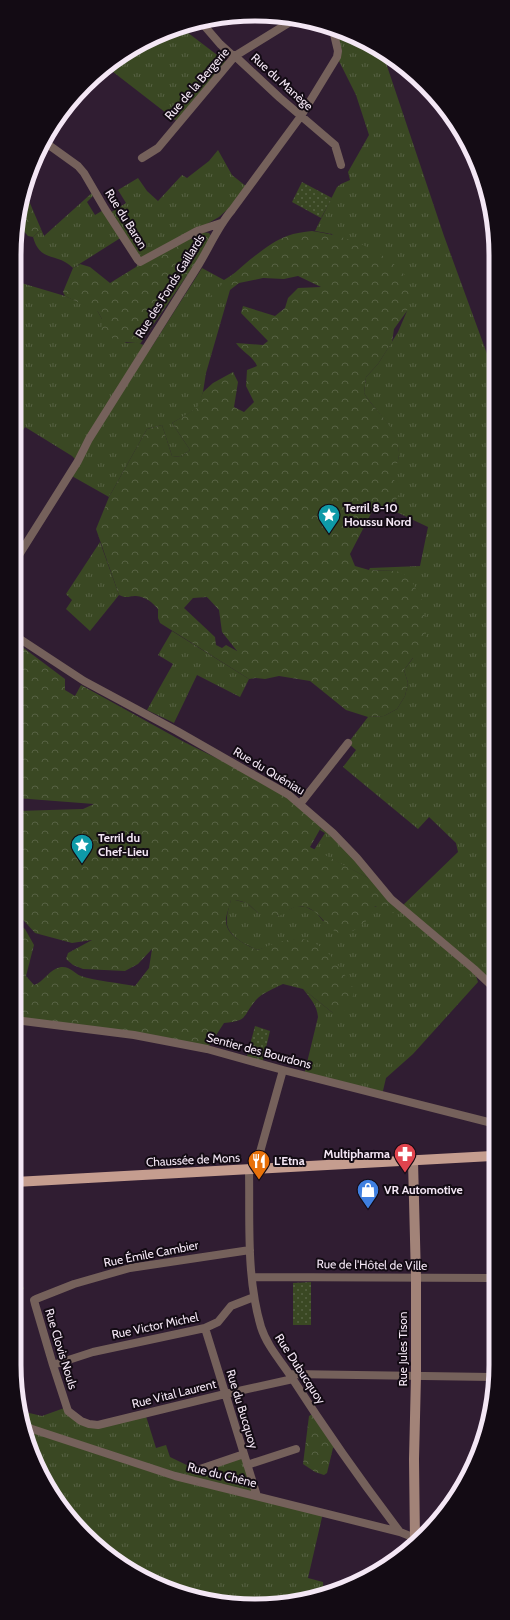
<svg xmlns="http://www.w3.org/2000/svg" width="510" height="1620" font-family="Cabin,sans-serif">
<style>
.grass{fill:url(#grass-tufts)}
.forest{fill:url(#forest-crowns);fill-rule:evenodd}
.garden{fill:url(#garden-dots)}
.lines{fill:none;stroke-linecap:round;stroke-linejoin:round}
.street{stroke:#75615b;stroke-width:8}
.secondary{stroke:#a28378;stroke-width:10}
.primary{stroke:#c59d8f;stroke-width:10}
.labels{text-anchor:middle;stroke-width:4;stroke-linejoin:round;paint-order:stroke}
.street-label{font-size:12px;fill:#f4e7f5;stroke:#130b14}
.poi-label{font-size:12px;font-weight:bold;fill:#f4e7f5;stroke:#130b14;text-anchor:start}
.rim{fill:none;stroke:#f4e7f5;stroke-width:5}
</style>
<defs>
<pattern id="grass-tufts" width="24" height="20" patternUnits="userSpaceOnUse"><rect width="24" height="20" fill="#3a4823"/><path d="M3 7l-1-3M5 7V3M7 7l1-3M15 17l-1-3M17 17v-4M19 17l1-3" fill="none" stroke="#576244"/></pattern>
<pattern id="forest-crowns" width="20" height="18" patternUnits="userSpaceOnUse"><rect width="20" height="18" fill="#3a4823"/><path d="M2 6a3 3 0 1 1 6 0M12 15a3 3 0 1 1 6 0" fill="none" stroke="#576244"/></pattern>
<pattern id="garden-dots" width="8" height="8" patternUnits="userSpaceOnUse"><rect width="8" height="8" fill="#3a4823"/><path d="M2 2h.1M6 6h.1" fill="none" stroke="#576244" stroke-width="1.8" stroke-linecap="round"/></pattern>
</defs>
<rect width="100%" height="100%" fill="#301d32"/>
<path class="grass" d="M183,29l46,35 -50,59 -71,-55 13,-14z
M333,30l43,16 6,5 62,185 50,137 -2,613 -18,-16 4,12 -65,72 -27,24 -4,17 -78,-20 14,-58c-1,-12 -8,-19 -15,-28l30,24 -37,-74 -39,11c-12,-6 -33,-15 -30,-32 0,-6 3,-13 4,-19l16,4 11,10 19,3 19,-10 10,1 10,5 7,9 54,-15 19,-3 5,4 57,-55 -2,-9 -27,-26 -11,12 -75,-62 13,-17 -8,-7 20,-26 16,-1 13,-7 8,-13 3,-13 -4,-13 9,-12 -17,-87 -27,-1 1,-2 50,-2 8,-39 -38,-18 6,-8c-2,-7 -6,-18 -5,-24 2,-8 8,-15 8,-23 -1,-26 -23,-41 -35,-61l2,-16 12,-13 20,-32 9,-21 -75,-77 -17,-3 22,-44 4,-3 9,-4 -2,-8 21,-37 -13,-40 -19,-38z
M218,150l14,25 15,12 -18,21 -10,9 -79,45 -18,-25 -49,31c-16,-16 -33,-5 -40,-31l8,-8 3,7 50,-45 1,3 -8,8 8,13 10,-6 3,5 18,-11 -8,-13 20,-12 9,13 11,10 24,-26 5,3 22,-17z
M202,268l22,12 11,-7 4,10 -9,7 -24,83 -3,19 -5,16 -26,15 18,27 -9,7 -9,-1 -10,-31 -15,4 -38,68 -39,-22 8,-13 -6,-6 -47,-29 -7,11v-156l47,14 29,13 4,3 4,7 24,24 10,-1 15,6z
M100,542l19,53 -29,36 -24,-22 6,-9 -6,-6z
M172,631l77,48 -9,18 -43,-22 -23,48 -27,-13 26,-46 -15,-9z
M323,824l53,58 -62,-32 11,-17 -5,-3z
M14,1263l10,26 -10,3z
M20,1396l5,16 17,4 25,-9 22,17 56,-11 11,35 10,-3 4,12 27,13 47,-16 13,42 66,17 -15,65 15,4 1,13 -6,3 -94,6 -76,-23 -74,-57 -42,-67z"/>
<path class="forest" d="M23,198l6,3 12,28 -8,8 -5,-1 -9,-10v-18z
M197,231l12,2 2,3 -16,28 -55,80c-6,-3 -10,-1 -16,-2 -9,-2 -15,-5 -23,-9l1,-14 -4,-7 -33,-16 -2,-4 10,-24 7,-4 10,3 20,16 26,-16 4,-5z
M312,231c31,4 68,17 89,40 5,5 8,13 11,19l-5,21 -13,18 -2,13 -14,22 -12,13 -2,16c12,20 36,36 35,61 0,8 -5,17 -8,24l4,3 5,12 -10,16 -14,-5 -26,50 5,12 14,4 27,1 8,3 7,6 11,20 4,25v15l-22,30 4,13 -3,13 -8,13 -13,7 -16,1 -22,-7 -36,-29 -31,-5 -14,3 -9,-1 -7,1 -89,-56 -2,-5v-9c-6,-7 -12,-12 -22,-13 -8,0 -8,3 -17,-1l-23,-66 13,-32 38,-68 15,-4 10,31 9,1 9,-7 -18,-27 25,-15 6,-16 10,-9 20,-11 5,10 -4,25 10,5 10,-10 -8,-16 1,-16 10,-4c-4,-10 -15,-14 -21,-23l27,2 5,-4 -27,-28 2,-7 32,10 10,-8 3,-10 10,-10 23,-1 -23,-11 -14,3 -21,-1 -24,5 -31,14c19,-17 56,-53 79,-61 8,-3 17,-4 25,-5zM207,597l12,13 3,22 15,19 -11,-6 -4,3 -6,-3 -1,-8 -31,-29 9,-10z
M17,643l48,36v11l10,6 6,-11 103,57 83,41 56,41 -13,23 66,35 20,21v6l-3,4c-8,1 -12,1 -16,-7h-2c-5,13 -8,15 -19,23 -25,17 -31,-18 -51,-22 -16,-3 -18,9 -29,9 -4,1 -14,-1 -18,-3 -4,-3 -7,-8 -12,-10 -4,-2 -10,-3 -15,-3 -1,6 -4,12 -5,18 -2,17 19,26 31,32 12,-4 26,-11 39,-11 29,-1 44,29 58,50 0,8 -4,14 -9,21l-12,3 -30,-24 -20,-5c-8,4 -21,9 -27,16 -14,16 -7,21 -32,23l-17,26 -192,-29 1,-98 9,7 9,16 -8,31 8,9c10,-3 15,-16 27,-18 9,-1 13,6 20,9 14,5 39,7 54,10l14,-18 3,-19 -14,15 -13,7 -42,-2 -10,-4 -7,-6 2,-6 24,-13 -20,3 -37,-10 -19,-21v-101l67,-2 11,-5 -78,-6z
M314,1413l23,33 -4,2 -6,25 -3,2 -9,-3 -12,-8 6,-48z"/>
<path class="garden" d="M302,182l30,16 -11,20 -29,-16z
M255,1026l15,5 -8,33 -16,-4z
M311,1282v43h-18v-42z"/>
<g class="lines">
<path class="street" d="M201,22l19,22 11,10 4,2 45,42 55,47 6,20
M46,143l32,23 6,7 21,36 33,51 2,2 57,-31 24,-8
M142,158l16,-10 77,-92 60,-37
M17,558l61,-97 11,-22 110,-175c11,-18 19,-38 33,-54l69,-94 36,-59 1,-6 -5,-21
M17,637l67,44 93,50 112,64 44,38 24,25 34,41 83,70 18,17
M300,804l48,-61
M15,1020l119,15 73,14 76,21 209,53
M249,1170c1,52 -3,106 12,157 6,19 20,34 31,51 34,53 70,104 108,154
M255,1170l28,-100
M250,1250l-120,18 -56,16 -38,15 -2,1 1,4 18,61 15,46 13,10 8,3 9,1 127,-31 68,-15
M252,1277l240,1
M205,1328l52,168
M53,1365l40,-13 112,-24 13,-6 13,-16 23,-9
M290,1374l201,3
M26,1427l149,49 225,56 15,6 5,-1
M247,1465l49,-16
M197,1470l47,-16"/>
<path class="secondary" d="M413,1161l3,117v98l-2,83 1,83"/>
<path class="primary" d="M15,1182l477,-26"/>
</g>
<defs>
<g id="sight-pin" transform="scale(1.15)"><path d="M0 17L-7.5 6A9.5 9.5 0 1 1 7.5 6Z" fill="#0f9aa8" stroke="#130b14"/><path d="M0-6L1.8-2.2L6-1.7L2.9 1.2L3.7 5.4L0 3.3L-3.7 5.4L-2.9 1.2L-6-1.7L-1.8-2.2Z" fill="#fff"/></g>
<g id="pharmacy-pin" transform="scale(1.15)"><path d="M0 17L-7.5 6A9.5 9.5 0 1 1 7.5 6Z" fill="#e0444e" stroke="#130b14"/><path d="M-2-6h4v4h4v4h-4v4h-4v-4h-4v-4h4Z" fill="#fff"/></g>
<g id="restaurant-pin" transform="scale(1.15)"><path d="M0 17L-7.5 6A9.5 9.5 0 1 1 7.5 6Z" fill="#e8710a" stroke="#130b14"/><path d="M-5-6h1v4h1v-4h1v4h1v-4h1v5L-1.5 .5V6h-2V.5L-5-1ZM5-6V6H3V1.5H1.5Q1.5-4 5-6Z" fill="#fff"/></g>
<g id="shop-pin" transform="scale(1.15)"><path d="M0 17L-7.5 6A9.5 9.5 0 1 1 7.5 6Z" fill="#3f7fe0" stroke="#130b14"/><path d="M-5-2.5h2.3a2.7 3.5 0 0 1 5.4 0H5L5.5 6h-11ZM-1.5-2.5h3a1.5 2.3 0 0 0-3 0Z" fill="#fff"/></g>
</defs>
<g fill-rule="evenodd">
<use href="#sight-pin" x="329" y="515"/>
<use href="#sight-pin" x="82" y="845"/>
<use href="#pharmacy-pin" x="405" y="1154"/>
<use href="#restaurant-pin" x="259" y="1161"/>
<use href="#shop-pin" x="368" y="1190"/>
</g>
<g class="labels">
<g class="street-label">
<text transform="translate(282 82) rotate(42)" y="4">Rue du Manège</text>
<text transform="translate(197 84) rotate(-49)" y="4">Rue de la Bergerie</text>
<text transform="translate(126 219) rotate(58)" y="4">Rue du Baron</text>
<text transform="translate(170 286) rotate(-58)" y="4">Rue des Fonds Gaillards</text>
<text transform="translate(269 771) rotate(31)" y="4">Rue du Quéniau</text>
<text transform="translate(259 1051) rotate(15)" y="4">Sentier des Bourdons</text>
<text transform="translate(193 1160) rotate(-3)" y="4">Chaussée de Mons</text>
<text transform="translate(151 1254) rotate(-11)" y="4">Rue Émile Cambier</text>
<text transform="translate(372 1265) rotate(1)" y="4">Rue de l'Hôtel de Ville</text>
<text transform="translate(155 1326) rotate(-12)" y="4">Rue Victor Michel</text>
<text transform="translate(61 1349) rotate(73)" y="4">Rue Clovis Nouls</text>
<text transform="translate(403 1349) rotate(-90)" y="4">Rue Jules Tison</text>
<text transform="translate(300 1369) rotate(57)" y="4">Rue Dubucquoy</text>
<text transform="translate(174 1394) rotate(-14)" y="4">Rue Vital Laurent</text>
<text transform="translate(242 1409) rotate(73)" y="4">Rue du Bucquoy</text>
<text transform="translate(222 1475) rotate(14)" y="4">Rue du Chêne</text>
</g>
<g class="poi-label">
<text x="344" y="512">Terril 8-10<tspan x="344" dy="14">Houssu Nord</tspan></text>
<text x="98" y="842">Terril du<tspan x="98" dy="14">Chef-Lieu</tspan></text>
<text x="390" y="1158" text-anchor="end">Multipharma</text>
<text x="274" y="1165">L'Etna</text>
<text x="384" y="1194">VR Automotive</text>
</g>
</g>
<path d="M0 0H510V1620H0ZM255 21H255A234 234 0 0 1 489 255V1365A234 234 0 0 1 255 1599H255A234 234 0 0 1 21 1365V255A234 234 0 0 1 255 21Z" fill="#130b14" fill-rule="evenodd"/>
<path class="rim" d="M255 21H255A234 234 0 0 1 489 255V1365A234 234 0 0 1 255 1599H255A234 234 0 0 1 21 1365V255A234 234 0 0 1 255 21Z"/>
</svg>
